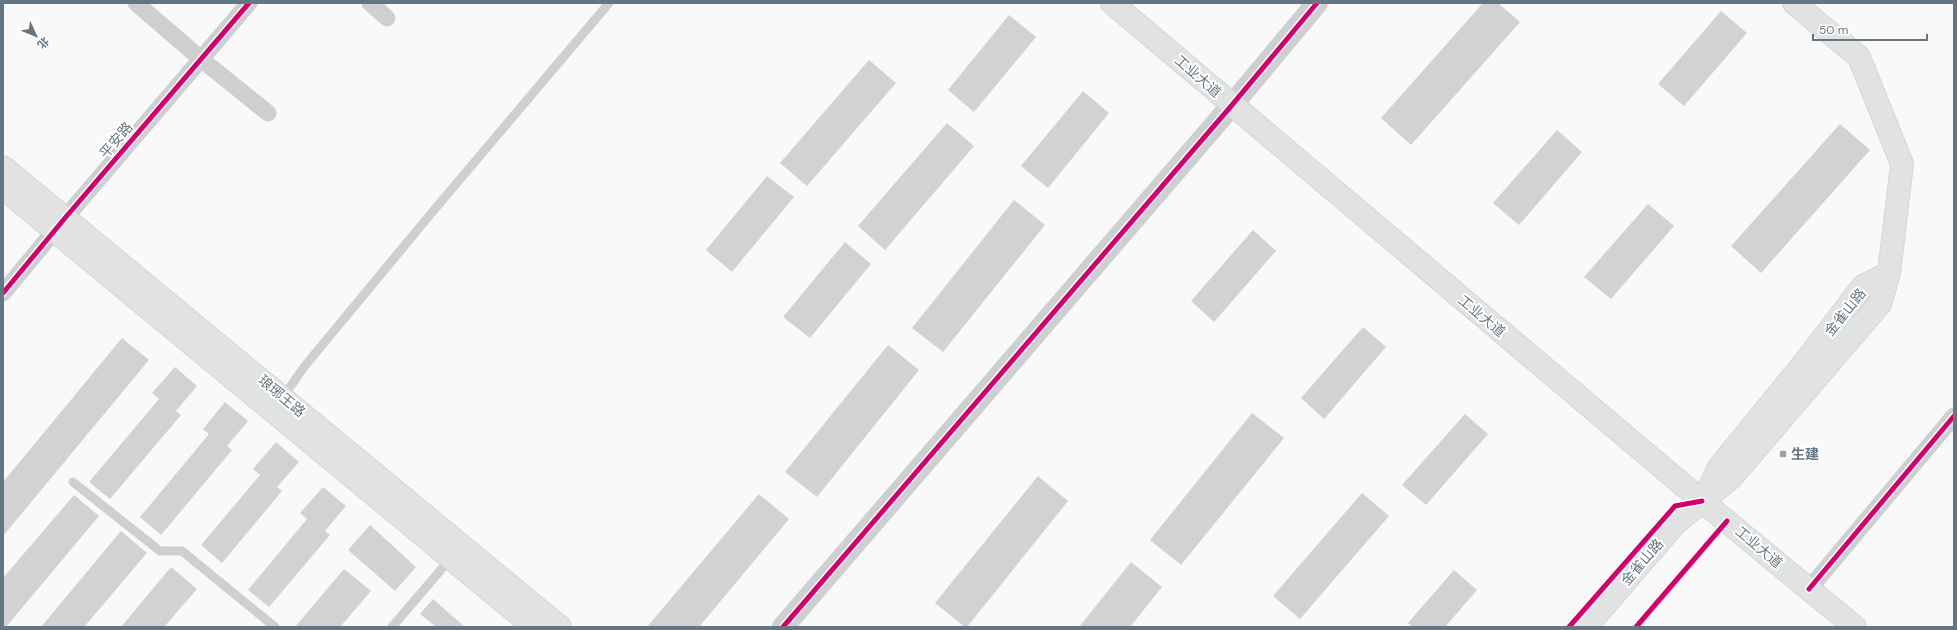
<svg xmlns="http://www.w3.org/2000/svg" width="1957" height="630" font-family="'DM Sans','Noto Sans SC',sans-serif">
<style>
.building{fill:#d0d2d3}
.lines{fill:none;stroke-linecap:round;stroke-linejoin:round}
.secondary-casing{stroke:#d5d6d7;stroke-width:24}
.primary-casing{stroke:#d5d6d7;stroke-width:24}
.service{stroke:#cecfd0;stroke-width:9}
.minor{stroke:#cecfd0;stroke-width:17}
.tertiary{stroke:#cecfd0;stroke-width:22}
.secondary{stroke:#e1e2e2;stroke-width:22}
.primary{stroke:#e1e2e2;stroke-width:22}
.cycleway-casing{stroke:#fff;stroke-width:8}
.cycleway{stroke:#d6006c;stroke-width:5}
.poi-dot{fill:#99a4ac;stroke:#fff;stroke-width:1.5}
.labels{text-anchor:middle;stroke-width:4;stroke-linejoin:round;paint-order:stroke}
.street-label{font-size:14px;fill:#657683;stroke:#fff}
.poi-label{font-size:14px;font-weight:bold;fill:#657683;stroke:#fff;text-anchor:start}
</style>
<rect width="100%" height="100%" fill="#f9f9f9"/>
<path class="building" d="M1483,3h15l22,19 -109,123 -30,-27z
M1721,11l26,22 -63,73 -26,-22z
M1009,15l27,22 -62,75 -26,-22z
M869,60l27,23 -89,103 -27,-23z
M1083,91l26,22 -61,75 -27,-22z
M947,123l27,23 -89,104 -27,-24z
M1840,124l30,26 -109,123 -30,-27z
M1557,130l25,22 -63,73 -26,-22z
M767,176l27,21 -62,75 -26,-22z
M1014,200l31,25 -102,127 -31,-24z
M1648,204l26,22 -63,73 -27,-22z
M1253,230l23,21 -62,71 -23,-21z
M845,242l26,22 -61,74 -27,-21z
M1363,327l23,20 -62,72 -23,-21z
M122,338l27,22 -146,176v-54z
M888,345l31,25 -102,127 -32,-25z
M175,367l22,19 -21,25 5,4 -71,84 -21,-17 70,-83 -7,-6z
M225,402l23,19 -21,25 5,4 -71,85 -21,-18 69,-83 -6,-5z
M1252,413l32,25 -103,127 -31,-25z
M1465,414l23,20 -62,71 -24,-20z
M276,442l23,20 -22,25 5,4 -60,72 -21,-18 59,-70 -7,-6z
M1038,476l30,25 -101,126h-2l-30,-24z
M323,487l23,19 -21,25 5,4 -61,72 -21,-17 59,-71 -7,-6z
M1362,493l27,23 -89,103 -27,-23z
M759,494l30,25 -90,108h-52z
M74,495l25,21 -93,111 -3,-3v-46z
M370,525l46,42 -21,24 -47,-41z
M121,531l26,22 -63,74h-43z
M1131,562l31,25 -32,40h-51z
M171,567l26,22 -33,38h-43z
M344,569l27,22 -31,36h-45z
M1454,570l23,20 -32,37h-32l-5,-4z
M433,599l32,28h-29l-16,-13z"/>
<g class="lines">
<g class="secondary-casing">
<path id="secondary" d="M1112,3l590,498 153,126
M3,167l557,460
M3,188l531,439"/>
</g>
<g class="primary-casing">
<path id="primary" d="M1705,496l14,-29 85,-104 59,-77 26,-13
M1586,627l90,-104 55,-45 149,-174 9,-31 13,-109 -43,-107 -65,-54"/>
</g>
<path class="service" d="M283,397l21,-30 125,-151 180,-213
M73,482l87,69h22l93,76
M392,627l59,-69"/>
<path class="minor" d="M136,3l65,56 67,54
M370,3l17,15
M3,293l62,-75 184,-215
M1809,589l145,-173"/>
<path class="tertiary" d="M783,627l449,-522 85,-102"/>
<use href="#secondary" class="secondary"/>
<use href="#primary" class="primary"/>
<g class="cycleway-casing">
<path id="cycleway" d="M3,293l62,-75 184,-215
M1809,589l145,-173
M783,627l449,-522 85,-102
M1569,627l106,-121 27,-5
M1636,627l91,-106"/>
</g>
<use href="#cycleway" class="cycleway"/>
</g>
<rect class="poi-dot" x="1779" y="450" width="8" height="8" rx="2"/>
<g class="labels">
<g class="street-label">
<text transform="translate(1198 76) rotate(41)" y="5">工业大道</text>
<text transform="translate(116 140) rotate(-49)" y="5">平安路</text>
<text transform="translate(1845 312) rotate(-51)" y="5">金雀山路</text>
<text transform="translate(1482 316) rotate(40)" y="5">工业大道</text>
<text transform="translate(282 396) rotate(40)" y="5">琅琊王路</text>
<text transform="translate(1759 547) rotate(40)" y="5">工业大道</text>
<text transform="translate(1642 562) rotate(-49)" y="5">金雀山路</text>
</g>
<g class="poi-label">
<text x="1791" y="459">生建</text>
</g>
</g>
<rect width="1957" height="630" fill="none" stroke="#657683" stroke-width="8"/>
<g transform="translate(36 36) rotate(134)" stroke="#ffffff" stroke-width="3" paint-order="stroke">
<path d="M0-3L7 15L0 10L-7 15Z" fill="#657683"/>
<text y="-6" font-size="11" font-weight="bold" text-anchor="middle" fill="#657683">北</text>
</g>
<path d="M1813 34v6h114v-6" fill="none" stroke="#657683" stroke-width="2"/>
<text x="1819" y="34" font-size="12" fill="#657683" stroke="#ffffff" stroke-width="3" paint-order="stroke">50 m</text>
</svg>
